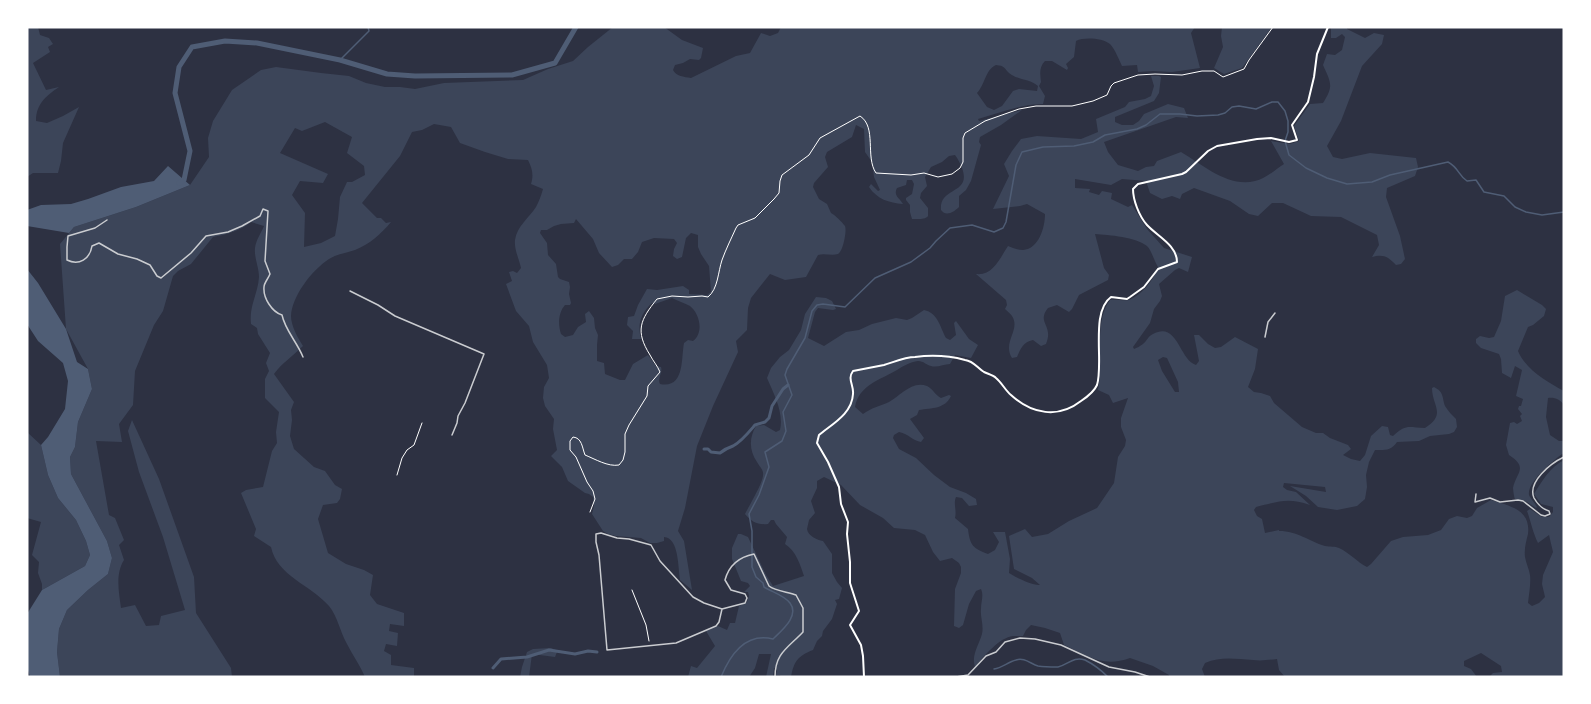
<svg xmlns="http://www.w3.org/2000/svg" width="1591" height="704" font-family="'Golos Text',sans-serif">
<style>
.green{fill:#3c4559;fill-rule:evenodd}
.water{fill:#4f5d75}
.lines{fill:none;stroke-linecap:round;stroke-linejoin:round}
.stream{stroke:#4f5d75;stroke-width:1.5}
.canal{stroke:#4f5d75;stroke-width:3}
.river{stroke:#4f5d75;stroke-width:5}
.path{stroke:#fff;stroke-width:1}
.minor{stroke:#caccd0;stroke-width:1.5}
.secondary{stroke:#fff;stroke-width:2}
</style>
<rect width="100%" height="100%" fill="#2d3142"/>
<path class="green" d="M27,27h11l2,8 9,3 4,6 -5,3 2,5 -17,11 13,27 13,-3c-13,9 -23,17 -23,34l11,2 16,-7 16,-9 -16,36 -2,18 -3,12h-25l-6,4z
M613,27h51l18,13 21,8 -2,10 -2,2 -9,-1 -7,4 -8,2 -2,5c3,6 11,7 18,8l45,-22 14,-3 11,-20 9,3 8,-3 3,-6h414l-4,6 9,35 -28,4 -19,-1 -15,1 -1,-7 -15,1c-3,-6 -7,-17 -12,-22 -8,-6 -26,-7 -34,-3l-2,16 -8,7 2,4 -1,2 -15,-9h-7c-6,6 -5,13 -4,21l-2,4 6,10 -2,8c-22,0 -44,9 -65,15l1,2 43,-11 -21,15 -21,12 -1,5 2,3 -10,36 -5,9 -7,6v11c-5,5 -13,10 -18,3 -2,-24 31,-15 21,-42 -2,-5 -4,-9 -7,-13l-6,1 -7,6 -11,5 -6,10 2,9 -6,7 -1,5 8,10v8c-3,4 -11,3 -16,3l-2,-7v-7l-4,-5v-2l6,-4 2,-10 -2,-4h-5l-1,5 -9,3c-4,8 3,10 6,16 -14,-1 -26,-5 -34,-17l2,-3 7,7 2,-1 -6,-13 -2,-15 -7,-10 -1,-23 -8,-4 -4,12 -25,15 -2,5 3,10 -14,16 -1,4 6,12 8,5 4,9c4,2 11,9 14,13 2,5 -2,26 -7,28 -6,2 -14,-1 -20,1l-12,22 -21,3 -15,-6 -19,24 -3,10 -1,22 -11,11 2,11 -25,54 -16,40 -12,62 -7,23 6,10 8,49 -12,-10c-2,-13 -1,-42 -16,-43v4l-7,2h-7l-9,-5 -25,-2 -8,-2 -5,-3 -11,-17 2,-8 -1,-9 -4,-3 -4,-1 -17,-12 -6,-14 -11,-11 6,-6 -4,-21 1,-10 -9,-13 -2,-8 1,-11 5,-9 -2,-13 -14,-23 -4,-16 -13,-15 -10,-27 6,-3 -3,-9 4,-1 4,2 4,-5c-2,-9 -7,-19 -6,-28 2,-14 14,-22 21,-33 3,-6 5,-11 7,-18l-12,-5c3,-9 1,-16 -3,-24l-20,-1 -23,-7 -25,-9 -9,-16 -17,-3 -12,6 -10,2 -12,24 -38,47 15,15h4l5,5 5,-1c-10,12 -21,22 -36,28 -9,3 -18,4 -26,9 -17,11 -37,37 -38,57 0,10 7,22 12,30 -11,11 -20,16 -29,28l20,28 -3,8 1,10 -2,16 4,13 20,18 11,4 10,14 7,4 -2,10 -3,4 -14,2 -5,14 10,34 18,11 18,6 9,5 -3,20 7,9 27,9v13l-14,-2 -1,7 9,2 -1,13 -11,-2 -2,7 7,4v10l23,3v9h-49c-5,-12 -12,-21 -18,-33 -7,-12 -9,-27 -18,-38 -18,-21 -52,-30 -58,-59l-17,-11 2,-7 -15,-36 5,-3 17,-3 9,-36 5,-8 -1,-11 3,-20 -14,-14v-19l4,-8 -3,-8 4,-10 -12,-19 -1,-6 -6,-4c-2,-19 7,-30 8,-47 0,-10 -5,-19 -4,-29 1,-8 6,-15 9,-22l-13,-4c-9,8 -26,13 -38,15l-22,27 -13,7 -5,5 -10,35 -9,14 -19,46 -2,34 -14,19 3,18 -26,-1 13,74 6,3 9,22 -5,5 5,15c-9,14 -5,32 -3,48l14,-3 11,21 13,-1 2,-9 24,-6 -22,-73 -24,-65 -11,-41 4,-11 27,59 35,98 2,36 35,55 1,9h-172l-3,-25 2,-23 8,-19 21,-20 20,-16 4,-16 -5,-17 -36,-67 -1,-17 5,-10 3,-25 14,-33 -4,-20 -22,-40 -6,-85 14,-17 62,-20 54,-22 19,-28 -1,-19 5,-17 19,-31 29,-20 15,-3 45,6 28,3 17,7 19,4h15l15,2 29,-6 79,-3 25,-11 25,-8 15,-14zM996,65c9,1 7,2 13,8 8,7 21,6 29,13l-1,5 -18,-2 -6,2 -11,15 -8,4 -7,-3 -10,-14c8,-8 8,-23 19,-28zM325,122l27,15 -5,16 17,13 1,9 -13,7h-5l-7,15 -2,22 -3,17 -14,7 -17,4 1,-34 -13,-18 8,-14 23,2 5,-9 -48,-21 15,-25 7,3zM576,219l17,20 6,14 13,14 6,-2 6,-6h8l6,-7 4,-10 12,-4 20,1 3,4 -3,6 -1,7 4,3 5,-2 4,-19 5,-5 7,2v12l3,7 8,12 2,26 -4,3 -18,-1v-4l-6,-4 -26,4 -10,-1 -9,16 -4,11 -6,1 -1,8 6,6 -1,8h9c-4,-15 0,-26 11,-36l3,1 17,-6c5,3 13,5 18,8 10,8 14,27 3,35l-5,-1 -4,3c-3,15 1,46 -24,41 -3,-6 3,-11 1,-17l-5,-1 -8,-11 -15,9 -8,16h-5l-15,-6 -1,-11 -7,-2v-16l1,-10 -3,-7 -1,-10 -5,-7 -4,3 1,8 -8,5 -5,8 -8,2 -4,-3c-3,-9 -3,-21 4,-29h5l1,-2 -2,-9 1,-7 -1,-5 -9,-3 -2,-2 -2,-13 -8,-9 -1,-12 -7,-10 1,-3h6l7,-4 7,-2 13,-1z
M1222,27h50l-30,41 -18,6 -10,-6 9,-21 -2,-11z
M1331,27h16v2l18,9 9,-5 10,2 -2,9 -20,22 -21,55 -14,25 6,11 9,2 28,-6 46,5 2,9 -3,9 -28,12 -1,9 14,39 5,23 -4,5 -5,1c-8,-8 -12,-11 -24,-8l7,-12 -2,-10 -36,-18 -30,-1 -28,-13h-11l-14,13 -9,-2 -19,-13 -36,-13 -12,6 -2,5 -8,-3 -10,3 -12,-6 -4,-12 -24,-2 -11,6 -36,-6v9l15,1 -1,3 10,3 3,-4 10,2 -1,6 17,8 4,-2 15,24 17,19 28,9 -4,15 -9,-4 -4,2 -16,14 3,12 -2,5 -6,8 -4,14 -17,24 1,2c3,-1 6,-3 9,-5 4,-3 5,-8 10,-10 25,-13 26,26 43,31l3,-4 -5,-26h5l9,9 7,4 6,-1 14,-10 23,12 -3,20 -7,18 6,5 7,1 9,3 4,7 28,24 14,6h7l7,5 18,7 3,4 -8,6 8,4 9,2 5,-6 6,-19 11,-10 6,1 2,8 3,1c13,-12 14,-9 32,-8 22,-14 7,-22 7,-40l2,-1c10,5 8,10 11,19 3,5 7,9 11,13l1,8 -3,5 -5,2 -19,2 -11,5 -22,1c-6,9 -12,8 -22,8l-6,12 -3,13 1,12 -2,12 -8,7 -20,4 -19,-3 -12,-11 -16,-10 36,6 -1,-5 -41,-4 -1,4 4,3 9,2 14,13c-23,-8 -32,-3 -54,2l-2,3 3,6 5,3 3,14 14,-3v1c19,0 29,10 46,15 5,1 10,0 14,2 11,5 18,14 28,19l4,-3 20,-23 12,-4 25,-2 13,-5 8,-11 8,-3 10,2 5,-2 5,-8 14,-8c18,6 40,9 37,34 -2,8 -4,15 -3,23 1,6 4,12 5,18 1,9 -1,18 -2,28l4,3 7,-3 6,-6 -3,-13 1,-9 10,-23 -4,-17 -11,8c-5,-10 -7,-21 -11,-32l3,-2 12,8h7l4,-5v-5l-12,-3 -7,-10c8,-13 16,-27 30,-34v217h-75l4,-4 9,-1 -1,-6 -20,-13 -17,8v5l7,3 6,8h-192l-6,-7 -2,-11c-8,1 -16,2 -24,1 -17,-1 -32,-4 -48,3l-3,6 3,8h-36v-2l-16,-9 -23,-8c-27,10 -42,-2 -66,-13l-4,-12 -15,-5 -14,-3 -5,5 -3,6c-3,0 -6,0 -10,0 -13,1 -30,21 -38,31 -4,-12 4,-22 7,-33 2,-9 -2,-17 -1,-25 0,-8 3,-13 0,-20l-5,2 -7,13 -6,21 -4,3 -5,-2 1,-37 6,-16v-6l-2,-4 -7,-5 -12,3 -7,-9 -8,-17 -10,-5 -21,-2 -11,-10 -23,-13 -19,-20 -17,-8 -7,4v7l-6,13 4,12 -6,7 -2,9c1,7 10,11 16,12l9,13v19l5,9 5,6 -3,11 -4,1 2,4 -5,15 -9,12 -1,5 -5,5 -4,9c-15,6 -19,11 -22,27h-10l-1,-2h-4l1,-5 -3,-2 -1,8 -7,1 5,-23h-12l-4,14 -6,9h-61l3,-11 6,2 18,-22 -9,-15 12,-5 9,4 3,-7h5l4,-17 8,-4 2,-6 -1,-4h-4l6,-6 -2,-3 -7,-2 -9,-22v-11l6,-14h3l7,3 18,38 7,11 31,-10c-4,-12 -8,-25 -19,-32l2,-7 -11,-13 -2,-4h-3l-3,4c-11,1 -16,-2 -23,-10 4,-8 18,-31 18,-39 1,-5 -4,-9 -6,-13 -8,-12 -8,-24 -1,-36l8,-1 12,7 4,-2c4,-17 -6,-36 -13,-52l4,-10 9,-11 9,-7 12,-20 4,-16 11,-17 10,1 6,3 4,8 -3,1 -15,-2 -3,4 -7,26 16,8 22,-14 13,-2 13,-6 24,-6 11,2 5,-2 12,-8c14,3 16,17 22,28l4,2 6,-5 -2,-12 2,-2 13,18 9,6 -7,13 -16,-3 -5,9c-6,0 -13,4 -19,2 -5,-1 -7,-5 -13,-5 -8,1 -15,5 -21,9 -17,10 -38,15 -42,37l8,7c8,-6 17,-8 26,-12 11,-6 23,-22 38,-16 6,3 8,9 14,12l8,-3 2,1c-6,13 -19,12 -32,14l-2,5 -7,4 14,19 -3,4c-8,-1 -12,-8 -22,-10l-5,3 -1,3 6,11 17,9 18,17 16,12 16,6 10,6 1,6 -8,1 -7,-8 -6,-1c-3,7 1,13 -1,21l13,11c2,17 5,19 20,25l7,-4 4,-8 -6,-10h12l5,27 -1,14c6,4 24,13 31,12l-8,-7 -18,-9 -5,-33 16,-7 7,8 16,-3 21,-13 28,-13 17,-25 4,-26 7,-11 1,-6 -5,-13v-9l7,-20 -15,5 -4,-8 -11,-5c6,-27 -5,-67 12,-90 6,-1 14,1 19,0 14,-6 24,-19 29,-33 -4,-6 -6,-16 -11,-21 -11,-9 -38,-11 -52,-12l9,34 5,7 -1,5 -29,15 -7,14 -3,3 -12,-7 -9,3c-12,15 6,17 -2,36l-5,2 -8,-6c-10,2 -12,8 -16,17l-5,1c-10,-16 9,-28 0,-42 -2,-3 -5,-5 -7,-7l2,-4 -1,-5 -30,-26c17,2 24,-16 32,-28 5,2 10,4 15,4 16,-1 22,-23 22,-36l-18,-10 -7,2 -27,3 16,-33 -5,-12 8,-13 9,-12 16,-3 44,3 17,-7 -2,-13 29,-12 4,-5 16,-3 6,-3 3,-10 -3,-10h8l2,1 -2,16 -5,8 -39,16v5l7,3h11l6,-4 5,-7 24,-10 16,4 4,10 -12,-1 -72,25 4,10 10,13 20,6 8,-4 8,-1 3,-5 24,-9c22,13 48,36 74,29 10,-2 20,-11 29,-17l-13,-23 19,3 9,-3 -5,-15 16,-22 13,-1c11,-17 8,-20 0,-38l4,-11 8,1 7,-5 3,-13 -3,-3 -6,4h-5zM1163,357l4,1 11,24 1,10h-4l-13,-21 -4,-11z
M1517,290l25,15 4,4 -2,7 -11,9 -5,2 -10,24c8,19 29,31 46,40v14c-4,-6 -10,-8 -16,-7l-2,19 4,18 9,6h5v14l-2,-1c-9,7 -35,28 -33,41 1,3 6,8 8,12l-1,1 -9,-6 -12,-3c-1,-1 -2,-11 -2,-11 3,-15 16,-20 -4,-33l-3,-10 4,-22 4,-1 3,2 5,-3 -2,-5 2,-2 -4,-5 1,-3h2l2,-7 -7,-3 6,-26 -7,-4 -4,12 -9,-5 -1,-14 -2,-5 -18,-6 -5,-5v-4l4,-3 9,2 5,-1 7,-16 4,-25z
M27,432l14,13 7,30 10,23 18,22 10,21 4,14 -5,11 -43,24v-6l-4,-11 1,-11 -7,-7 9,-33 -14,-4z
M551,648l5,2 1,2 -2,5 -23,-3 -3,23h-9l2,-10 5,-15 6,-3z"/>
<path class="water" d="M168,166l22,19 -54,22 -62,20 -5,6 -42,-7v-16l14,-5 30,-1 17,-5 33,-12 33,-6z
M27,269l11,14 28,46 11,33 11,7 4,20 -14,33 -3,25 -5,10 1,17 36,67 5,17 -4,16 -20,16 -21,20 -8,19 -2,23 3,25h-30l-3,-10v-53l15,-24 43,-24 5,-11 -4,-14 -10,-21 -18,-22 -10,-23 -7,-30 7,-8 17,-28 3,-28 -5,-18 -25,-22 -11,-17z"/>
<g class="lines">
<path class="stream" d="M340,60l29,-29 -1,-4
M994,669c8,-1 14,-7 22,-9 8,-3 15,4 22,6 6,1 14,1 20,1 10,-2 15,-11 27,-7 8,4 17,11 23,17
M721,677c9,-22 24,-45 52,-38 8,-8 27,-23 17,-36 -6,-8 -18,-11 -26,-16l-1,-4 -7,-6 -4,-10v-36l-3,-17 10,-19 10,-28 -4,-15 17,-11 4,-10 -3,-19 9,-17 -7,-20 2,-6 18,-31 7,-27 5,-6 6,-1 22,3 30,-29 36,-16 19,-14 6,-7 14,-13 22,-3 22,7 9,-4 3,-6 10,-57 6,-13 21,-5 31,-1 19,-4 12,-7 32,-6 9,-4 14,-11h20l17,2 21,-1 7,-2 7,-6 7,-1 17,3 16,-7h6l7,9 3,10v11l-3,9 4,14 17,13 21,10 20,6 25,-2 18,-7 58,-13c11,6 10,13 19,19l9,-1 8,12 20,4 11,11 11,5 16,3 22,-3"/>
<path class="canal" d="M704,449h4l3,3 9,1c5,-4 7,-5 13,-7 8,-4 16,-14 22,-21l10,-3 4,-4 3,-12 11,-17 5,-4
M493,668l8,-9 26,-2 22,-7 26,4 13,-3 9,1"/>
<path class="river" d="M179,183l5,-3 6,-29 -15,-58 4,-26 13,-20 33,-6 32,2 83,17 47,14 28,2 97,-1 43,-12 21,-36"/>
<path class="path" d="M397,475l5,-17 5,-8 7,-5 8,-22
M590,512l5,-13 -2,-8 -6,-9 -11,-25 -6,-7v-9l3,-4c9,1 9,10 12,18 10,4 23,12 34,10l4,-5 2,-8v-18l4,-9 18,-29 1,-10 12,-14c-3,-7 -7,-11 -10,-17 -15,-24 -10,-35 7,-56l15,-3 16,1 14,-1 6,1c10,-8 10,-25 14,-37 4,-11 9,-21 14,-32l2,-3 17,-7 19,-19 5,-6 1,-12 2,-6 27,-20 11,-17 40,-22c17,11 5,41 16,57l35,2 13,-2 14,4 14,-3 8,-6 3,-6v-24l2,-5 20,-12 34,-12 17,-3h36l21,-5 14,-6 4,-9 3,-3 24,-8 17,-1 27,1 20,-4h12l9,6 21,-8 5,-9 24,-33
M632,590l14,35 3,16"/>
<path class="minor" d="M107,220l-12,8 -27,8 -1,11v13c12,6 23,-1 25,-14l7,-3 19,11 19,5 13,6 7,11 4,2 30,-25 15,-17 22,-4 14,-6 18,-10 3,-7 5,2 -3,50 5,13c-2,5 -6,9 -6,13 -1,11 8,25 18,28 3,15 15,27 21,42
M350,291l28,14 17,11 89,38 -19,49 -7,13 -1,7 -5,12
M1265,337l3,-15 7,-9
M1476,494l-1,8 15,-4 10,4 18,-2 5,1 18,14 4,1 5,-2 -1,-3c-7,-2 -11,-6 -15,-13 -7,-16 17,-35 30,-41
M722,609l-18,-6 -11,-6 -33,-36 -9,-16 -22,-6 -12,-1 -16,-5 -5,1v8l3,13 8,95 69,-7 40,-17 3,-4 3,-13 23,-6 2,-5 -2,-4 -14,-4 -6,-10c4,-15 14,-23 29,-26l15,32c6,5 19,6 27,9l7,13v24c-15,16 -28,21 -28,45
M956,677l12,-2 18,-19 10,-4 9,-10 15,-4 15,1 26,6 48,22 26,5 15,5"/>
<path class="secondary" d="M864,677l-1,-21 -2,-11 -11,-20 9,-14 -9,-28v-21l-3,-28 1,-12 -7,-18 -2,-17 -11,-25 -11,-19 2,-8c13,-11 33,-21 34,-41 1,-9 -6,-15 0,-23 10,-2 21,-4 31,-6 10,-3 21,-8 31,-8 16,-2 35,-1 50,3 9,1 12,8 19,12 4,2 9,3 12,6 6,5 9,12 15,17 21,19 47,24 70,6 6,-4 13,-9 16,-16 7,-22 -7,-73 14,-88l16,2 3,-2 14,-10 14,-18 19,-7c0,-17 -20,-26 -30,-37 -8,-9 -14,-25 -14,-36l5,-5 44,-10 4,-2 22,-21 9,-5 40,-7 14,-1 18,4 8,-2 -5,-15 16,-23 6,-25 3,-23 11,-27"/>
</g>
<rect width="1591" height="704" fill="none" stroke="#ffffff" stroke-width="57"/>
</svg>
